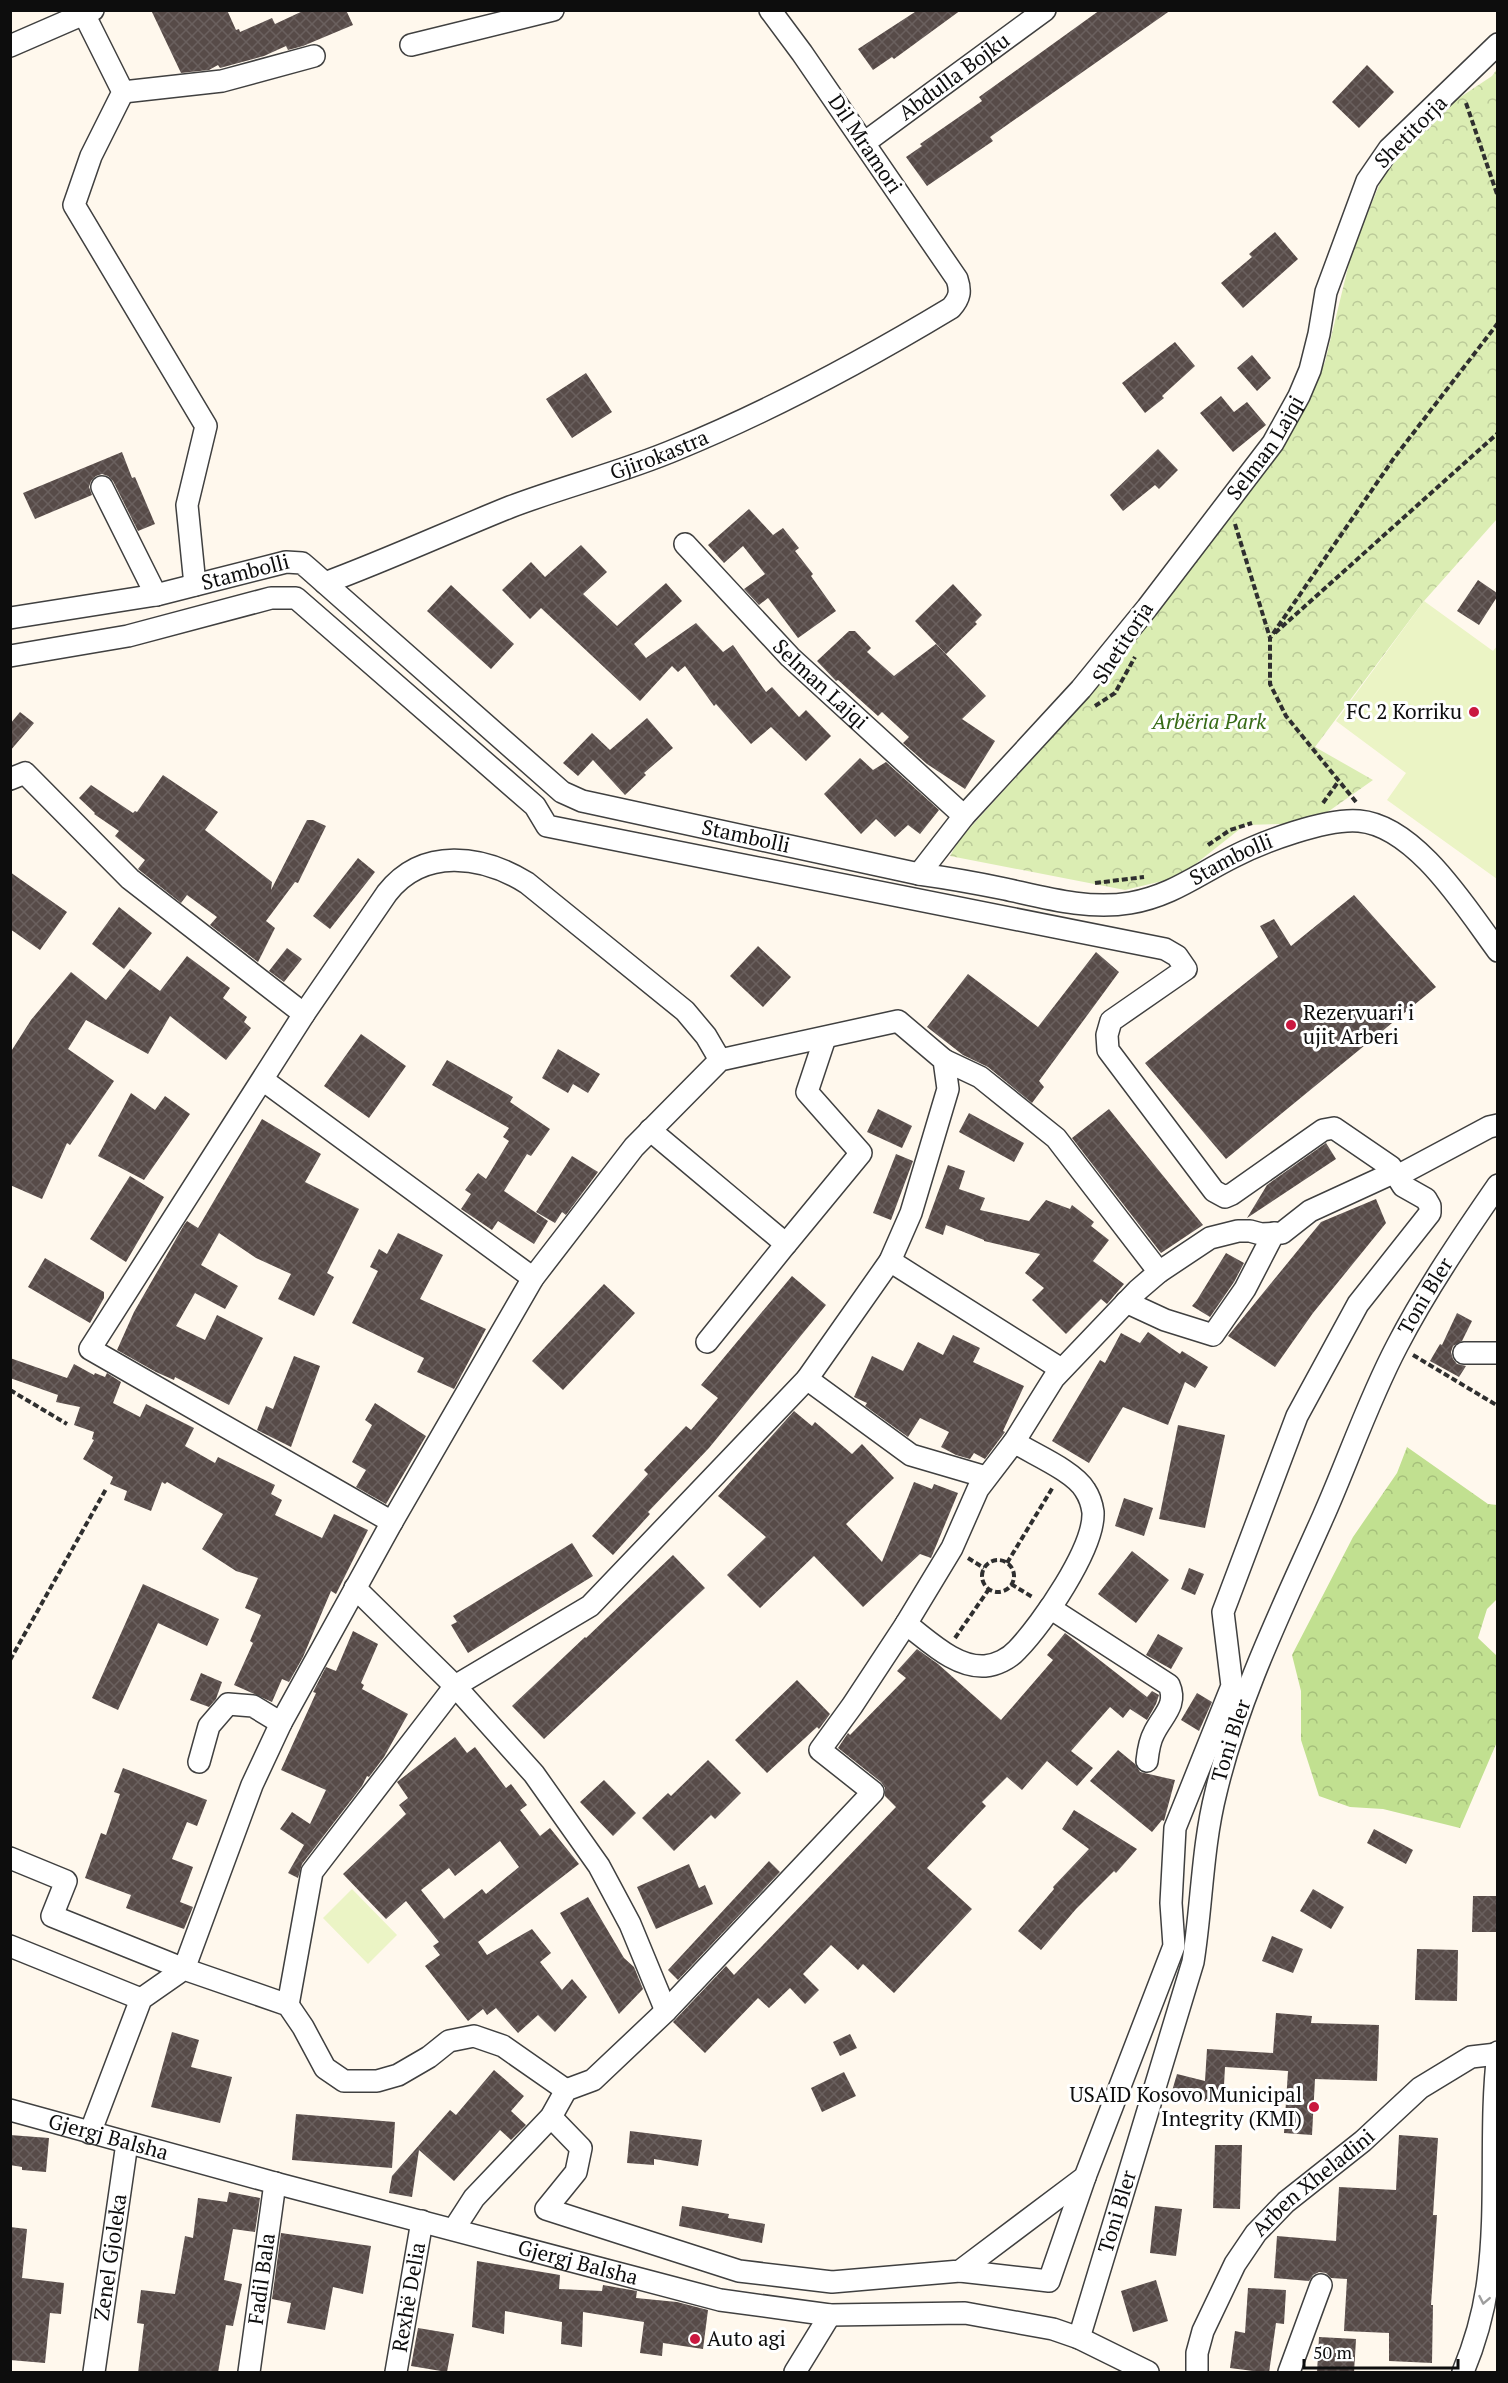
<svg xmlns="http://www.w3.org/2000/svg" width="1508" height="2383" font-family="'PT Serif',serif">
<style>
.forest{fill:url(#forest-crowns)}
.park{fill:url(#park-crowns)}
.pitch{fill:#ebf4c5}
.building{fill:url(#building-cross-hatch);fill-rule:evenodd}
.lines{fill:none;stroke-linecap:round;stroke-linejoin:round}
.minor-casing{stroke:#404040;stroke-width:24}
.path{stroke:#2f2f2f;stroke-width:4;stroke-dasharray:6 3;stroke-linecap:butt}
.minor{stroke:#fff;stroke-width:21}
.oneway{stroke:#9e9e9e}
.poi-dot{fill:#ca183f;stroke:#fff;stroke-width:2}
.labels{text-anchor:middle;stroke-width:6;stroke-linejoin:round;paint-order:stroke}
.street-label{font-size:21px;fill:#0d0d0d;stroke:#fff}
.poi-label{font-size:21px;fill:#0d0d0d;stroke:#fff;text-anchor:end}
.park-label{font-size:21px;font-style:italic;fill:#376b17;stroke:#fff}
</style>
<defs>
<pattern id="forest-crowns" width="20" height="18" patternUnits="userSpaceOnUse" patternTransform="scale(1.5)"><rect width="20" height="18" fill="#c1e090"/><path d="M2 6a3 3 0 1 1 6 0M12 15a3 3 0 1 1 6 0" fill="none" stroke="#a5bf7b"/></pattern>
<pattern id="park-crowns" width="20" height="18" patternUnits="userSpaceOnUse" patternTransform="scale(1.5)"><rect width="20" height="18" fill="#dbedb3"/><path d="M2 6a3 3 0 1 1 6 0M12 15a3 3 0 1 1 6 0" fill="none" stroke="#bbca99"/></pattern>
<pattern id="building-cross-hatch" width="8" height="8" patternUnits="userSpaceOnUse" patternTransform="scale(1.5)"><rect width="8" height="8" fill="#574b48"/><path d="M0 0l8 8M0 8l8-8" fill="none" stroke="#6a605e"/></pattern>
</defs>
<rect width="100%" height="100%" fill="#fff8ed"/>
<path class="forest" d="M1407,1447l81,57 9,1v94l-10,10 -9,29 19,18v86l-37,86 -77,-19 -33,-2 -31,-11 -18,-56v-49l-9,-36 61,-118 44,-64z"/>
<path class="park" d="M1497,69v450l-73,82 -109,146 58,33 -61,43 -67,2 -66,52 -54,13 -175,-34 9,-16 134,-148 194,-252 38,-78 27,-111 33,-80 71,-71 36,-24z"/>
<path class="pitch" d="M1424,601l69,50 4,-5v233l-110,-79 19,-27 -70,-52z
M352,1889l45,46 -29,29 -45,-46z"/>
<path class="building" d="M151,10h76l9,20 3,-1 1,3 32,-14 3,6 30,-14h41l7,15 -50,21 -15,4 -2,-4 -22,10 -44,12 -2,-3 -9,5 -28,3z
M918,10h43l-67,49 -2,-2 -19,13 -15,-21z
M1100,10h71l-181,127 3,4 -66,45 -21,-29 16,-11 -2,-2 62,-43 -3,-4z
M1367,65l27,27 -35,36 -27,-26z
M1275,232l23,27 -55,49 -22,-25 31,-26 -3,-3z
M1175,342l20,24 -33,30 2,2 -19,15 -23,-30z
M1252,355l19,23 -14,13 -20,-23z
M586,373l26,39 -40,26 -26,-39z
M1221,396l13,16 13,-10 19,23 -33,27 -33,-39z
M1158,449l20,21 -19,19 -4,-4 -32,26 -13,-16z
M122,452l10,26 3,-1 20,47 -17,7 -25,-50 -5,-5 -6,-2 -6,2 -5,5 -2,6 3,8 -57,24 -12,-26z
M749,509l24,26 10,-7 16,20 -4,3 18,23 -2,2 25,35 -38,27 -30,-40 -9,7 -15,-16 21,-15 -22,-28 -19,17 -16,-18z
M581,545l26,27 -24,22 34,32 49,-43 16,18 -48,43 12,14 50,-35 27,29 10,-7 33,47 6,-5 27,30 7,-7 25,26 -25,25 -35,-34 -20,17 -35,-40 -2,2 -29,-40 -7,6 -6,-6 -32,35 -99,-93 -11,11 -28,-29 29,-28 14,15z
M1478,580l19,13v4l-18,28 -22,-14z
M953,584l29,31 -7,7 2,2 -31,30 -31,-33z
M451,585l63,59 -23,25 -64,-58z
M849,631h6l16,17 -4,4 27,24 42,-32 50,52 -24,23 33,22 -30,48 -38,-25 -24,-21 6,-6 -27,-25 -4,4 -40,-36 -2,1 -19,-20z
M20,712l14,11 -24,28v-27z
M647,718l26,30 -29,25 2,2 -21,20 -32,-35 -15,16 -15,-13 29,-30 18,17z
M860,758l13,12 13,-8 53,48 -19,24 -12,-9 -13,12 -19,-18 -15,15 -37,-40z
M163,775l55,37 -13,18 67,52 -1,8 36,-70h6l13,6 -28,57 -3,-1 -29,39 9,7 -17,34 -48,-37 7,-8 -30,-22 -6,8 -43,-34 7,-9 -30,-24 4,-5 -25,-17 1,-1 -16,-15 12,-13 42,28 2,-2 2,1z
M358,858l17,14 -45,57 -17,-13z
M10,872l57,40 -27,38 -30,-21z
M1354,895l82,92 -210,172 -81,-96 133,-106 -18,-31 14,-7 17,27z
M119,907l33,26 -28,36 -32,-25z
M758,946l33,31 -28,30 -33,-31z
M287,948l15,11 -18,23 -15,-11z
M1096,952l23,20 -80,109 5,6 -12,16 -44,-36 -25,-12 -36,-28 41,-53 70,53z
M187,956l43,32 -7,10 24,19 -3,5 7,6 -25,32 -56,-44 -22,38 -62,-34 -18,29 46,32 -44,64 -3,-2 -25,56 -32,-14v-132l21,-33 40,-48 35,28 24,-31 30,22z
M361,1034l45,32 -37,52 -45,-32z
M558,1049l42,25 -12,19 -15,-9 -5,9 -26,-15z
M447,1060l66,37 -3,5 40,27 -19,27 -4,-2 -23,37 44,30 -14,23 -36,-23 -6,9 -31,-21 10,-15 -6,-4 13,-17 8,6 23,-38 -6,-4 6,-9 -77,-43z
M131,1093l24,17 10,-14 25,18 -46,66 -46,-24z
M878,1109l34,17 -10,22 -35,-16z
M1109,1109l94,116 -42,28 -89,-115z
M969,1113l55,30 -10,19 -55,-30z
M262,1119l59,35 -16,28 54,27 -32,64 7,4 -20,39 -36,-17 13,-25 -35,-16 -37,-25 -18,32 37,21 -13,23 -30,-16 -19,33 29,14 12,-25 46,23 -34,67 -54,-28 -1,3 -18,-8 -39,-22 17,-38 50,-87 3,-4 11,7z
M1326,1143l10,16 -89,59 20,-33z
M896,1154l17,7 -22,59 -18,-7z
M572,1156l26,16 -32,43 -4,-3 -7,11 -19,-11z
M948,1165l17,6 -6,18 26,9 -5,12 49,11 17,-21 24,9 2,-4 22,17 -3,4 18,14 -16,21 31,23 -17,20 -6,-5 -35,35 -34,-34 12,-12 -19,-15 15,-19 -56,-13v-1l-38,-15 -3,10 -18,-7z
M130,1176l34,21 -38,65 -36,-23z
M1376,1199l10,24 -73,90 -38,54 -47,-31 93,-114z
M398,1233l45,22 -23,44 66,30 -32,60 -37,-17 7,-14 -72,-35 26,-52 -8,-4 9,-18 8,5z
M1226,1253l18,10 -10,19 -24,35 -18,-11 5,-6z
M45,1258l59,34v6l-14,25 -62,-36z
M792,1276l34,29 -117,143 -61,64 2,2 -37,41 -21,-19 56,-62 -4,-4 42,-44 5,4 27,-32 -17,-13z
M604,1284l31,29 -72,77 -31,-29z
M1457,1313l15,8 -10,20 -9,5 -2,6 2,7 4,5 9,2 -7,11 -29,-16 10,-17 2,1z
M1148,1332l32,22 2,-3 26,16 -13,21 -10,-6 -17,43 -45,-18 -34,56 -37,-22 48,-81 5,3 16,-30 19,10z
M953,1335l27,13 -7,14 51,24 -21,45 2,1 -20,27 -11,-6 -4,6 -14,-4 -15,-8 8,-15 -29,-14 -12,19 -43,-31 2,-3 -13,-6 18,-41 31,15 15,-29 25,13z
M294,1356l26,10 -29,81 -34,-17 9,-24 7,3z
M10,1358l57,20 7,-14 20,11 1,-2 10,4 2,-4 14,9 -8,21 27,14 6,-13 48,24 -9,18 30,17 3,-6 57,28 -4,9 11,6 -7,15 47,23 12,-24 34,16 -32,64 -5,-3 -28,66 -14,25 -7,-3 -10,23 -38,-17 19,-42 -3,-2 11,-26 -16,-7 13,-30 -22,-7 -34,-22 21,-35 -56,-32 -2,2 -3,-2 -11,29 -27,-11 3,-9 -17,-7 3,-7 -30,-18 11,-19 -2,-1 2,-7 -20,-7 6,-18 -24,-5 2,-7 -48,-17z
M375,1403l51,33 -40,68 -30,-17 10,-17 -14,-8 20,-37 -7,-5z
M794,1411l18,15 3,-4 37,32 10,-10 32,34 -48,46 36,38 32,-80 18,7 2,-5 24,9 -27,65 -11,-4 -57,53 -49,-51 -54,52 -33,-33 39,-38 -48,-41z
M1178,1425l47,10 -20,93 -46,-9z
M1124,1498l29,10 -9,28 -29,-10z
M572,1543l21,33 -125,77 -17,-28 6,-3 -4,-6z
M1132,1551l37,29 -33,43 -38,-29z
M673,1555l32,33 -161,151 -32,-33 73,-69 1,1z
M1189,1568l15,6 -9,21 -14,-6z
M143,1584l76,35 -12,27 -49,-23 -40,87 -26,-12z
M353,1631l25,13 -17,39 3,2 -2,4 46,25 -24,43 -15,20 -2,-1 -5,10 -60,78 -4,14 -10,-5 16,-28 -24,-16 12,-17 18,12 16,-34 -45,-20 35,-77 -3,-1 13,-25 10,4z
M1065,1633l82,64 5,-6 7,4 -3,9 -9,16 -17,-11 -7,9 -13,-11 -39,44 22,17 -16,18 -30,-25 -25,29 -15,-13 -25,25 4,4 -59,62 45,41 -78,84 -31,-29 -5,6 -27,-25 -28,29 16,16 -14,14 -15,-16 -21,20 -11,-10 -53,55 -32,-31 53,-56 8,9 162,-168 -11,-11v-8l-4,-6 -43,-34 10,-15 2,2 56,-57 -9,-7 20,-22 21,15 63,56 52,-60 -6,-5z
M1158,1634l25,14 -12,21 -25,-14z
M201,1673l21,9 -6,17 -7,8 -19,-7z
M797,1680l33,34 -11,15 -2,-2 -50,46 -32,-33z
M1197,1693l15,9 -13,29 -18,-11z
M455,1737l12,16 8,-6 31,41 5,-4 16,21 -7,5 20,26 10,-8 29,36 -101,78 9,13 45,-26 19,24 -11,9 22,28 10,-11 15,18 -32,35 -17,-17 -20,18 -22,-25 -9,7 -4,-6 -15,12 -43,-55 15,-11 -7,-9 6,-4 -33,-41 -20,18 -43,-45 63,-60 -7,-9 9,-7 -11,-16zM500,1841l19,26 -33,27 -4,-5 -38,30 -23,-29 28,-22 6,8z
M1118,1750l17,14 5,8 35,8 -11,41 -2,-1 -10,12 -62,-51z
M708,1760l33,33 -26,26 -4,-4 -37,36 -32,-33 26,-25 3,3z
M123,1768l84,32 -10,26 -10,-4 -15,37 21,8 -13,35 13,5 -9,22 -58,-21 5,-13 -46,-17 16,-45 5,2 14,-41 -6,-2z
M604,1780l32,33 -23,23 -33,-34z
M1074,1810l63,39 -21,24 -2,-2 -38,38 -35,41 -23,-19 36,-42 -1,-2 36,-38 -27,-20z
M1374,1829l39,21 -7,14 -39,-21z
M769,1861l11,11 -102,108 -10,-10z
M689,1864l10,24 6,-3 8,19 -57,25 -19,-42z
M1313,1889l31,18 -13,22 -31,-18z
M1473,1896h24v36h-25z
M588,1897l36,61 10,9 9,22 -24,25 -59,-101z
M1272,1936l31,13 -10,24 -31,-12z
M1417,1949l41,1 -1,51 -42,-1z
M1276,2013l36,3 -1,7 68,2 -2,56 -62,-2 -3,56 -28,-2 4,-62 -63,-4 -2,36 -19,-2v-2l-32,-8 5,-17 28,7 2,-32 66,4z
M172,2032l27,8 -8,27 41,10 -12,46 -69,-16z
M850,2034l7,14 -17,8 -7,-14z
M494,2070l30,26 -13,15 15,14 -15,15 -11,-10 -46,51 -35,-31 -7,47 -23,-4 3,-17 58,-66 6,5z
M844,2072l12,24 -34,16 -11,-24z
M296,2114l99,8 -3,46 -100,-8z
M630,2131l72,9 -4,26 -44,-7v6l-27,-2z
M10,2135l39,3 -3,34 -24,-2v-3l-12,-2z
M1399,2135l39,3 -5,77h4l-6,90h2l-1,58 -43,-2v-28l-45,-2 3,-52 -16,-1 -5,-5 -7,-1 -6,3 -4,6 -35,-3 3,-42 59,5 3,-54 57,3z
M1215,2145h27l-2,64 -27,-1z
M229,2192l31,6 -5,34 -22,-3 -9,51 18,4 -9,42 -7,-1 -8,48h-80l6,-49 -7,-1 4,-33 34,4 10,-58 8,2 5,-40 29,4z
M682,2206l47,8 -1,4 37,6 -3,19 -83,-17z
M1155,2206l27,3 -6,47 -26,-3z
M10,2227l17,2 -5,49 -8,-1 50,6 -3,31 -11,-1 -5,50 -35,-3z
M281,2233l90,13 -8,48 -30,-7 -8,43 -38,-7 4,-20 -19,-4z
M477,2261l83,14 -1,14 43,2 1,-6 34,6 -1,7 41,4 31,8 -5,39 -40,-6 -1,13 -22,-3 4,-31 -61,-10 -1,35 -21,-3 1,-22 -57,-11 -1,23 -32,-7z
M1156,2280l12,41 -35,11 -12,-41z
M1248,2288l38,2 -2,34 -8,-1 -7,50 -39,-5 5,-37 10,2z
M418,2328l36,6 -7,38 -36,-6z
M1319,2337l37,2 -2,34h-37z"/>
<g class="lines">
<g class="minor-casing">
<g id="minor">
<path d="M82,10l41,82 -32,64 -17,49 132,221 -19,79 8,80"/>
<path d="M411,45l142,-35"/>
<path d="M10,46l83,-36"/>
<path d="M123,92l99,-11 92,-25"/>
<path id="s1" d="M864,143l181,-133"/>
<path d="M102,487l54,108"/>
<path id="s2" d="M685,544l105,113 174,159"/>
<path id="s3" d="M325,583c62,-23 123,-51 185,-76 55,-21 113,-35 167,-58 95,-39 186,-88 274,-141 9,-10 10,-17 6,-29l-155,-226 -32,-43"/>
<path id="s4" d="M10,618l146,-23 130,-33 16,1 7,6 253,223 20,9 337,73c29,4 57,9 86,15 41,9 83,21 125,14 41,-7 67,-28 103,-46 29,-15 93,-39 126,-36 57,5 107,87 139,130"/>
<path d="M10,656l118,-20 143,-38h25l239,208 12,20 618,123 12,7 9,13 -75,52 -4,14 1,15 106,141 11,6 7,-3 91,-64 11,-2 57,39 12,19 23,13 4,7v7l-72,91 -61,112 -74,196 9,74 -57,142 -4,75 3,43 -89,231 -125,94 -128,11 -93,-11 -193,-62 30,-37 5,-24 -30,-31"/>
<path d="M10,779l15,-6 105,106 174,135"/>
<path id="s5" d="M919,874l45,-58 117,-127 66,-81 126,-165 26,-47 11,-26 9,-36 7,-42 41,-111 22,-32 109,-105"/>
<path d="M944,1060l36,17 76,61 103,134"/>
<path d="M263,1080l270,198"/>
<path d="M650,1130l136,114 -79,98"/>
<path d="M786,1244l75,-91 -54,-61 18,-54"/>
<path d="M890,1261l171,108"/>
<path d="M1126,1302l39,18 48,15 32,-46 29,-56"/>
<path d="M1464,1353h34"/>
<path d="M392,1522l-302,-173 214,-335 83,-121c36,-46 95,-38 140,-10l158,128 21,25 14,24"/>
<path d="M355,1588l100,98 79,88 65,92 31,58 36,87"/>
<path d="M1050,1608l119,77c9,20 -7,31 -15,48 -5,9 -6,19 -7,28"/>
<path d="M906,1624c22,16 49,44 79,42 11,-1 24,-7 32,-16 25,-26 78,-102 76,-138 -1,-7 -4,-16 -8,-22 -11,-19 -52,-36 -71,-48"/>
<path d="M199,1762l10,-36 19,-22 25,2 28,17"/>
<path d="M10,1858l56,23 -14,35 132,53 68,-184 29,-62 111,-201 141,-244 101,-131 86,-87 178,-39 46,39 4,29 -37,124 -21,48 -83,118"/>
<path d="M10,1946l131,53"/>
<path d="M288,2005l24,-133 143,-186 135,-80 217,-227 104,76 75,22"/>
<path id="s6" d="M10,2110l265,73 445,117 110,15 135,-2 88,16 26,9 69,34"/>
<path d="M90,2133l51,-134 43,-30 104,36 15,22 22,41 19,13h33l21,-6 31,-18 20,-16 25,-5 29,10 63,44"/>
<path d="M454,2229l20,-31 77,-81 15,-27 27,-10 73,-69 207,-219 -53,-42 32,-44 54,-82 46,-76 26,-59 36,-47 40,-64 84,-88 21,-18 51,-34 28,-7h12l11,3 21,-1 28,-22 85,-39 6,2 88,-47 9,-2"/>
<path d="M960,2271l89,10 36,-104"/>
<path id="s7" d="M1079,2338l114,-376c9,-56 9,-115 23,-170 23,-97 67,-185 107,-275 25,-56 45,-116 74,-171 29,-56 65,-109 101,-161"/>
<path id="s8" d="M94,2372l33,-229"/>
<path id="s9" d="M249,2372l26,-189"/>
<path id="s10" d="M396,2372l26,-151"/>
<path d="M795,2372l35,-57"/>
<path id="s11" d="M1197,2372v-19l6,-22 32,-67 21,-31 30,-31 77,-61 57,-53 51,-31 26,-3"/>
<path d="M1289,2372l32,-87"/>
<path d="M1463,2372c12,-29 21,-60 25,-92 10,-76 1,-152 10,-228"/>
</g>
</g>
<path class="path" d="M1466,103l32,94
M1235,524l35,114
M1275,633l223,-200
M1095,706l20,-13 20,-36
M1356,802l-70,-86 -16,-32v-46l124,-180 104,-135
M1323,803l15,-21
M1208,845l22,-15 22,-7
M1095,883l49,-6
M1413,1355l85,51
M10,1390l57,34
M968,1558l16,10
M982 1576a16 16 0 1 1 32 0a16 16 0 1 1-32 0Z
M1007,1563l46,-76
M1011,1584l23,14
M955,1638l34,-49
M10,1660l96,-171"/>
<use href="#minor" class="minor"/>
</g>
<defs><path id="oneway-chevron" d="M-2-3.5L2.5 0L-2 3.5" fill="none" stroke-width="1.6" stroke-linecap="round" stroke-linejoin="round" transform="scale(1.5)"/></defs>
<use class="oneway" href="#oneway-chevron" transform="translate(1484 2300) rotate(101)"/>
<g class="poi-dot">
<circle cx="1474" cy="712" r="6"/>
<circle cx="1291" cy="1025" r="6"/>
<circle cx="1314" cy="2107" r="6"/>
<circle cx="695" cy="2339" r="6"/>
</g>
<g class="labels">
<g class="street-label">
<text dy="7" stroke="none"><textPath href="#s1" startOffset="112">Abdulla Bojku</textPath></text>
<text transform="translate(1411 132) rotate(-45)" y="7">Shetitorja</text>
<text transform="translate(865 144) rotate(56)" y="7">Dil Mramori</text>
<text dy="7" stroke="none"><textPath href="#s5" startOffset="550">Selman Lajqi</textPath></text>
<text dy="7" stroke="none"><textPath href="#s3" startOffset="358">Gjirokastra</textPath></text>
<text dy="7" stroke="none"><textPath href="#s4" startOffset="240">Stambolli</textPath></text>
<text transform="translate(1123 643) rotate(-57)" y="7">Shetitorja</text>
<text dy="7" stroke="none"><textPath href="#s2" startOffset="195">Selman Lajqi</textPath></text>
<text dy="7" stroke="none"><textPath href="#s4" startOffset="834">Stambolli</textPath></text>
<text dy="7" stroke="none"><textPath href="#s4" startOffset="1336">Stambolli</textPath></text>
<text dy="7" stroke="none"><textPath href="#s7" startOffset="1104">Toni Bler</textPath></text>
<text dy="7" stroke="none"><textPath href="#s7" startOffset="618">Toni Bler</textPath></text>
<text dy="7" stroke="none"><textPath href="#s6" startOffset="102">Gjergj Balsha</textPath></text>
<text dy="7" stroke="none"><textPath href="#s11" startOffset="230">Arben Xheladini</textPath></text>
<text dy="7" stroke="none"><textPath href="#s7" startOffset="132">Toni Bler</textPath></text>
<text dy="7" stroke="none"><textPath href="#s8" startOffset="116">Zenel Gjoleka</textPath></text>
<text dy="7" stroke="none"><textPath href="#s6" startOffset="588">Gjergj Balsha</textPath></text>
<text dy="7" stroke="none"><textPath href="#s9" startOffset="94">Fadil Bala</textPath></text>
<text dy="7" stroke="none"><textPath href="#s10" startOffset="76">Rexhë Delia</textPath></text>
</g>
<g class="poi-label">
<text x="1462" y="719">FC 2 Korriku</text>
<text x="1303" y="1020" text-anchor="start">Rezervuari i<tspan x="1303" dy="24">ujit Arberi</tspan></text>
<text x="1302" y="2102">USAID Kosovo Municipal<tspan x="1302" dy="24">Integrity (KMI)</tspan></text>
<text x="707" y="2346" text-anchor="start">Auto agi</text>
</g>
<g class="park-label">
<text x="1209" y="729">Arbëria Park</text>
</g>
</g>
<rect width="1508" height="2383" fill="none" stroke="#0d0d0d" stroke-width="24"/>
<path d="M1304 2359v9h154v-9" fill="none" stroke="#0d0d0d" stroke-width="3"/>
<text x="1313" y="2359" font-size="18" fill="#0d0d0d" stroke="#ffffff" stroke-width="4.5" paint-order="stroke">50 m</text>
</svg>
